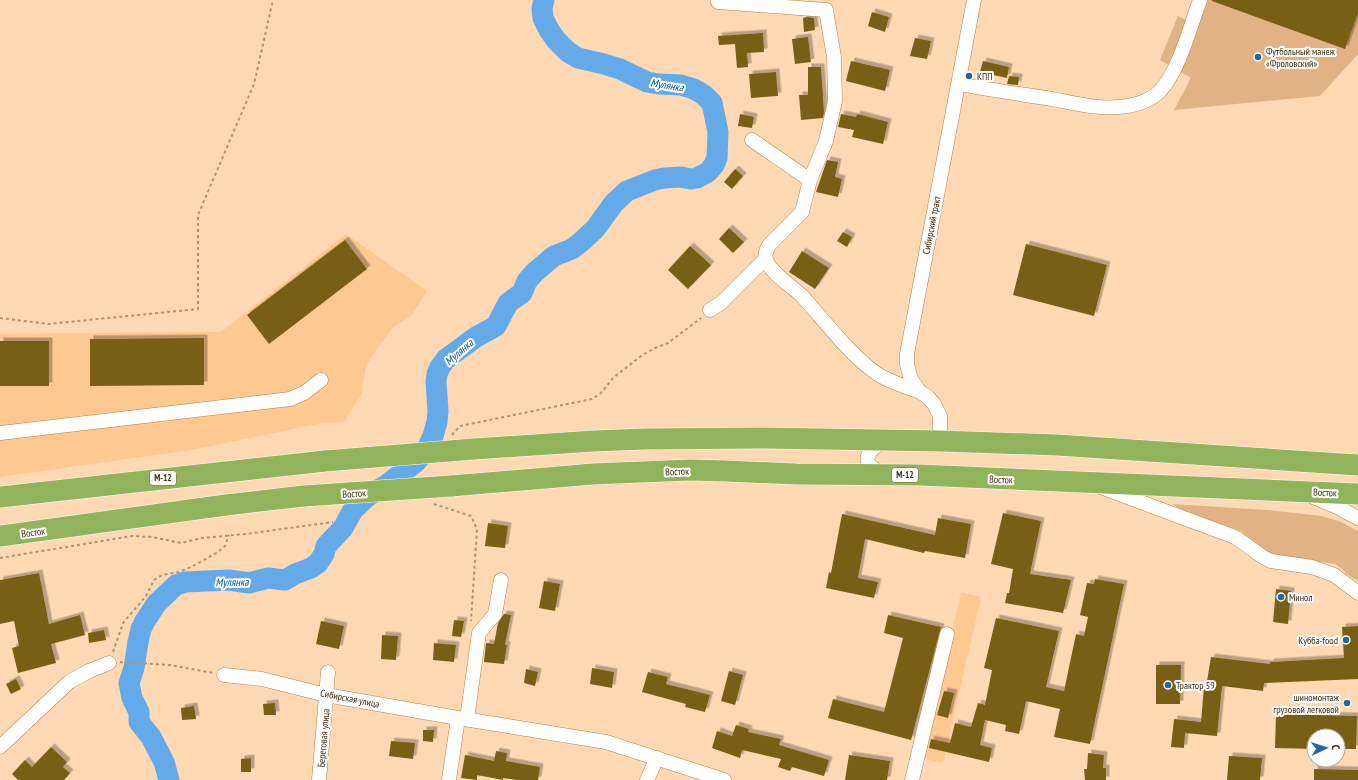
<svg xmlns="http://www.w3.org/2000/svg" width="1358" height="780" font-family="'PT Sans Narrow',sans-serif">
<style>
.built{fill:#fec891}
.green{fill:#e1b384}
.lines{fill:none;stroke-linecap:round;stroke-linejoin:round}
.river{stroke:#65aae8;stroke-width:21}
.building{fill:#795e17;filter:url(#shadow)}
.minor-casing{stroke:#b98040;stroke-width:15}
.highway-casing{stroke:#fff;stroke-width:22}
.path{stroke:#b19271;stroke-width:2;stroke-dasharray:3 3;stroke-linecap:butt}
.minor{stroke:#fff;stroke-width:14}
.highway{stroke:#91b35b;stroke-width:21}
.highway-bridge-casing{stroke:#fff;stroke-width:22;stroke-linecap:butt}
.highway-bridge{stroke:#91b35b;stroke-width:21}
.poi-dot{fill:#25679d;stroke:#fff;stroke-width:1.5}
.labels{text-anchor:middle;stroke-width:4;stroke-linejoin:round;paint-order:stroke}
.shield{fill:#fff;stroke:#796956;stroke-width:1}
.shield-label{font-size:9px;font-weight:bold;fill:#40290e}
.poi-label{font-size:10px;fill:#40290e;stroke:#fff;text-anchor:start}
.street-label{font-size:10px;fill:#40290e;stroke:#fff}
.water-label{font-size:11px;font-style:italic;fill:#00568e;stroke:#fff}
</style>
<defs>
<filter id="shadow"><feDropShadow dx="3.5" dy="-3.5" stdDeviation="0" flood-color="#0004"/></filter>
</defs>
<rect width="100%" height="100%" fill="#fed9b4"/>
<path class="built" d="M346,234l81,57 -16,25 -18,11 -22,30 -5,10 -3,16 -1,10 -18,29 -21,1 -132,27 -191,27v-143l221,-2z
M961,592l20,5 -38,166 -20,-5z"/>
<path class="green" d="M1193,0h165v54l-38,42 -146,14 17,-32 -31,-18 18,-44 8,4z
M1172,504l95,6 54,6 18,5 19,10v49c-12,-3 -13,-11 -23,-16l-63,-9 -13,-7 -17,-16 -6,-3 -53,-18z"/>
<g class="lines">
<path class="river" d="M169,780l-5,-18 -13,-25 -12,-15v-10l-7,-14 -3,-15 5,-15 4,-26 3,-13 4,-8 12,-18 19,-18 9,-3 44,-2 20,3 19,-5 17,2 10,-6 16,-6 7,-5 6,-9 2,-8 17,-18 10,-18 16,-15 16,-9 31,-24 11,-13 6,-13 4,-14 1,-11 -2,-29 1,-8 3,-7 6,-8 30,-22 20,-11 12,-23 14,-10 5,-12 8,-9 19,-16 18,-7 9,-7 14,-13 19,-26 13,-12 28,-11 9,-2 17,-1 10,2 6,-1 11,-6 6,-7 3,-7 1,-26 -6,-29 -8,-8 -10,-6 -13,-4 -22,-1 -12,-2 -27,-13 -16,-5 -26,-6 -10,-6 -12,-12 -7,-10 -6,-12 -1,-10 2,-8"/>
</g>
<path class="building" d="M1212,0h146v13l-13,36 -133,-48z
M872,12l17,5 -4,15 -17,-6z
M807,17l7,1 1,12 -11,2 -1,-14z
M763,33l1,19 -17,1 1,14 -11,1 -2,-24 -16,1 -1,-9z
M808,37l3,25 -16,2 -3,-25z
M915,38l16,3 -4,18 -17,-3z
M851,61l39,9 -5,21 -39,-10z
M983,61l26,6 -2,11 -27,-6z
M808,67h13l3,45 -1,6 -22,2 -2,-25h9z
M776,72l2,24 -27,2 -2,-24z
M1009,76l10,1 -1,8 -11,-1z
M740,114l14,3 -2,11 -14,-2z
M841,114l15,3 1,-3 31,8 -5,22 -31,-7 2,-7 -16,-3z
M827,160l11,2 -3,15 7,2 -4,18 -22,-5z
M735,169l8,7 -11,13 -8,-7z
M729,228l15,14 -11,11 -14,-14z
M843,232l9,5 -5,10 -10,-6z
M345,240l22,29 -98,75 -22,-29z
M1026,244l81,21 -13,51 -81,-21z
M690,246l21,19 -23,24 -20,-19z
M802,251l27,17 -14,21 -26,-17z
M204,338v47l-114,1v-47z
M0,341h49v45h-49z
M1003,513l38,8 -11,53 41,6 -8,33 -58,-10 2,-10h2l4,-24 -22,-5z
M842,514l93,21 3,-17 33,6 -6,34 -40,-7 -1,2 -59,-14 -7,39 20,4 -4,16 -48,-10 3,-16 2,1z
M488,523l20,3 -3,22 -20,-2z
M39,573l10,51 31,-9 5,20 -34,9 5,19 -38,10 -6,-25 7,-2 -5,-25 -14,3v-44z
M1095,579l29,5 -34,160 -36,-7 6,-28 -34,-8 -7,33 -14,-3 1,-6 -21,-5 -5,25 12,3 -3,14 -60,-14 2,-9 19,4 5,-20 16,4 7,-24 7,2 7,-35 -8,-2 12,-50 63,13 -13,56 18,4 12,-57 8,2 4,-19 -8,-2 7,-32 7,1z
M544,581l16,3 -5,27 -16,-3z
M1276,589l15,2 -3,33 -15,-2z
M504,614l7,1 -6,30h2l-3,19 -20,-2 2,-19 8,1 4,-21z
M888,615l53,12 -30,113 -83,-22 5,-19 51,13 19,-74 -19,-5z
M454,620l10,1 -3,16 -9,-1z
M321,621l23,5 -5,23 -23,-5z
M1358,626v53l-94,4 -1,8 -41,-5 -5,50 -32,-3 -1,15 -13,-1 3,-28 27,3 3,-35h2l5,-30 59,7v-2l74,-4 -2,-31z
M104,630l2,10 -17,3 -1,-10z
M382,635l16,1 -2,24 -15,-1z
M434,643l22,2 -2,17 -21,-2z
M1156,665h25l-1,39h-24z
M592,668l22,4 -2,16 -22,-4z
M526,669l12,3 -3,14 -11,-3z
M729,671l14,4 -8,30 -14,-4z
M648,672l20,5 -2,7 44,11 -5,17 -20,-5 1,-3 -44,-12z
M16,679l5,10 -10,5 -5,-10z
M944,691l10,2 -6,25 -11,-3z
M275,703l1,12h-12l-1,-11z
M194,706l2,13 -14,1 -1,-12z
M1276,714l81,2 -1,33h-18v-13h-24v13l-39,-1z
M736,725l13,4 -1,3 33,7 -2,6 50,15 -5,16 -32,-9 -2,4 -12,-4 3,-8 -39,-9 -2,8 -28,-10 5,-17 15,5z
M423,730h11l-1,12 -10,-1z
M391,741l24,2 -2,16 -24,-3z
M51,747l16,15 -4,5 7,6 -6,7h-46l-6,-6 13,-14 7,7z
M496,751l11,2 -1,8 34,6 -2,13h-21l-14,-2v2l-26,-5v5l-16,-2 4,-23 29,6z
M1088,753l16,2 -1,13h3v12h-21l-1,-11h3z
M849,755l41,6 -3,19h-42z
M1229,756l33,2 -2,22h-33z
M251,758v14h-10v-13z
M1314,769l44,1v10h-44z"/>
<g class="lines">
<g class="minor-casing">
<path id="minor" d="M718,2l108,8 8,47 1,44 -9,40 -16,39 -8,32 -33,33c-3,5 -5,11 -2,17 6,13 25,24 35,34 22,24 47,58 74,77 12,9 30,13 44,19
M959,84c31,6 62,10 93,15 21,4 44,10 66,8 15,-1 31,-5 42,-16 19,-20 30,-64 40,-91
M752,140l58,40
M710,310l11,-7 45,-45
M0,433l290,-34 14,-6 17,-13
M940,441v-25l-6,-12 -6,-7 -8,-5 -9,-13 -4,-14v-11l67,-354
M884,473c-25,-7 -19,-23 1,-32
M1103,488l132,49 28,20 8,4 41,6 22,8 24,18
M1313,497l22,9 23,12
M224,675l38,4 64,16 132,23 148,24 118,38
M467,719l12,-86 16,-19 6,-34
M0,747l69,-65 20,-11 20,-8
M319,780l9,-108
M449,780l9,-62
M647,780l10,-22
M912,780l35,-146"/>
</g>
<g class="highway-casing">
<path id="highway" d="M474,449l120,-8 51,-2 118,-1 177,3 117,4 301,20
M451,486l142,-12 97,-4 35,1 71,3 123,1 439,19
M0,497l325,-36
M0,536l226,-31 78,-9"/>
</g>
<path class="path" d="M0,318l48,6 150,-15v-94l56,-131 19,-84
M452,435l8,-9 132,-27 9,-6 12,-15 28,-22 14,-8 13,-5 33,-25
M434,504l37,12 6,13 -6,92
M0,558l132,-22 20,1 29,6 21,-5 44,-4 87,-12
M113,652l10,-29 23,-27 8,-16 8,-5 17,-3 14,-6 25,-14 7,-6 4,-11
M120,662l50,3 43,8"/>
<use href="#minor" class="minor"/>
<use href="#highway" class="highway"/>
<g class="highway-bridge-casing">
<path id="highway-bridge" d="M325,461l149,-12
M304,496l147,-10"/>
</g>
<use href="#highway-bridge" class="highway-bridge"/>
</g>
<g class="poi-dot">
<circle cx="1258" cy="57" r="4"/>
<circle cx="969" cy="76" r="4"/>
<circle cx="1281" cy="597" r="4"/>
<circle cx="1346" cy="640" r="4"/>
<circle cx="1168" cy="685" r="4"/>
<circle cx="1347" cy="703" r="4"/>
</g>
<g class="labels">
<g class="shield">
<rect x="892" y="468" width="26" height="14" rx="3"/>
<rect x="150" y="471" width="26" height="14" rx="3"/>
</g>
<g class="shield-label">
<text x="905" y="478">М-12</text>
<text x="163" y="481">М-12</text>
</g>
<g class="poi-label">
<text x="1266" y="55">Футбольный манеж<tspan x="1266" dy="12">«Фроловский»</tspan></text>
<text x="977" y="80">КПП</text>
<text x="1289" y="601">Минол</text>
<text x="1338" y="644" text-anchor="end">Кубба-food</text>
<text x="1176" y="689">Трактор 59</text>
<text x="1339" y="701" text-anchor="end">шиномонтаж<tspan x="1339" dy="12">грузовой легковой</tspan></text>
</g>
<g class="street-label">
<text transform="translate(931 225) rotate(-79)" y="4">Сибирский тракт</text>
<text transform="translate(677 471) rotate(-2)" y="4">Восток</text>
<text transform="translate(1001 479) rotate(2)" y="4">Восток</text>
<text transform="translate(1325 492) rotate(2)" y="4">Восток</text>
<text transform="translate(354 493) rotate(-4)" y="4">Восток</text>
<text transform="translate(33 532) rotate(-8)" y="4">Восток</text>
<text transform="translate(350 698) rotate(11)" y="4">Сибирская улица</text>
<text transform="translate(323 738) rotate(-85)" y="4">Береговая улица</text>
</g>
<g class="water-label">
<text transform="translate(667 85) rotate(9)" y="4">Мулянка</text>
<text transform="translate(459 352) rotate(-41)" y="4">Мулянка</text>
<text transform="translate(232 582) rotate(-1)" y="4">Мулянка</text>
</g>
</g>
<g transform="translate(1326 748) rotate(86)"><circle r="19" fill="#ffffff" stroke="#b3a99f"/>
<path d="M0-3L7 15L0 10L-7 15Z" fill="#25679d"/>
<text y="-6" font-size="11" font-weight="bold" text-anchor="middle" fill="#40290e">С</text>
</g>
</svg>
